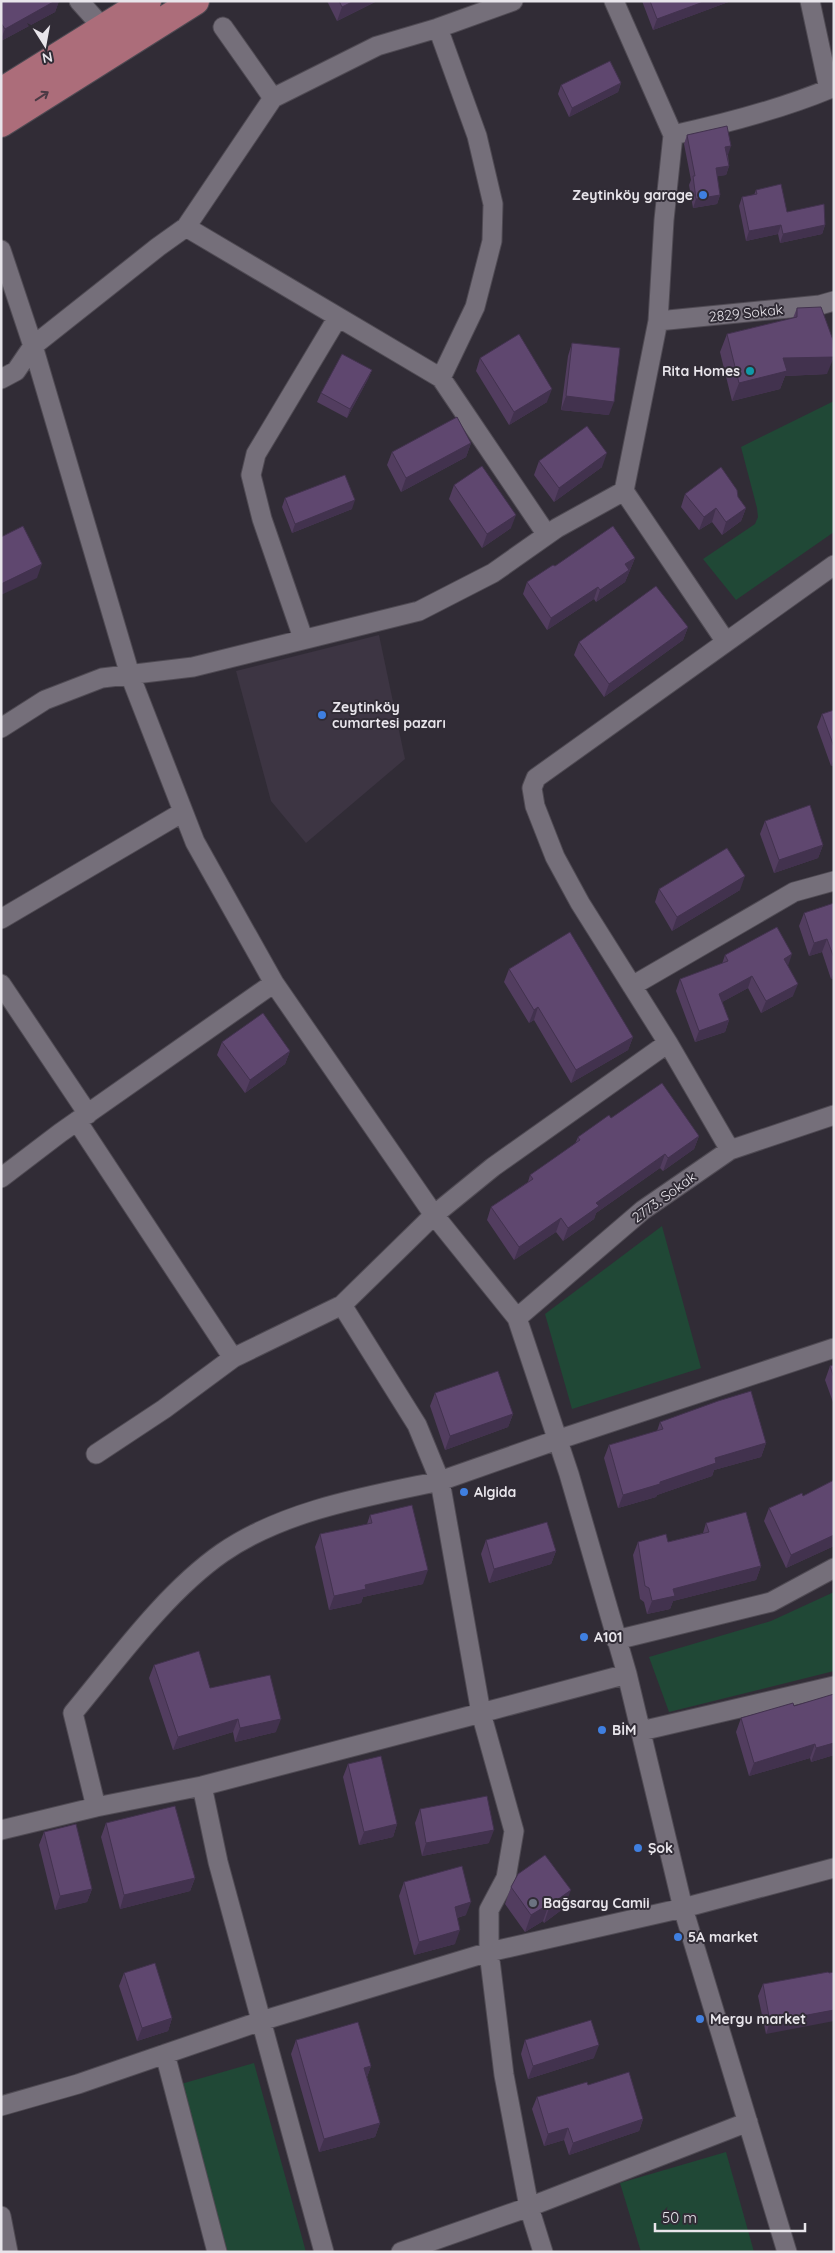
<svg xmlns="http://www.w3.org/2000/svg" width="835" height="2253" font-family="Quicksand,sans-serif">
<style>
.built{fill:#3d3543}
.green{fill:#204836}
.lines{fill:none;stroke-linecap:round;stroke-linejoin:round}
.street-casing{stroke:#4f4a53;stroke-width:21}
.primary-casing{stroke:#4f4a53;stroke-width:30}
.street{stroke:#756f7a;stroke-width:19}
.primary{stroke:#ac6d7a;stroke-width:28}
.wall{fill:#523d5f}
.shaded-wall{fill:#42324e}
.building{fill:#5f476f;stroke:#42324e}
.oneway{stroke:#4a3944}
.shop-dot{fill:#3f7fe0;stroke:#312c36;stroke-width:2}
.culture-dot{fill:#0f9aa8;stroke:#312c36;stroke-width:2}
.worship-dot{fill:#6b7280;stroke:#312c36;stroke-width:2}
.labels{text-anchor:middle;stroke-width:4;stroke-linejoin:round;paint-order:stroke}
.poi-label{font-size:14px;font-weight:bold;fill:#e8e5eb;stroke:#312c36;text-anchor:start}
.street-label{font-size:14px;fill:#e8e5eb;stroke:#312c36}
</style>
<rect width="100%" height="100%" fill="#312c36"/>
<path class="built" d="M379,635l26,124 -99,84 -35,-42 -35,-130z"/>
<path class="green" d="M834,401v131l-98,68 -33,-41 52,-35 3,-7 -1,-9 -16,-61z
M662,1226l39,142 -129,41 -27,-95z
M834,1592v79l-165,41 -20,-55 122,-36z
M254,2063l52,189h-80l-45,-168z
M726,2152l28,100h-113l-21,-69z"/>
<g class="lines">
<g class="street-casing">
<path id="street" d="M79,1l25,28
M614,1l59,134 -9,85 -6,101 -34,170 102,151
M810,1l19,88
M223,27l50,71
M438,28l39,108 16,68 -1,37 -17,66 -34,71
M673,135c55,-12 109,-26 161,-48
M186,227l255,151 106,157
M1,250l32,96 97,329 65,167 79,141 160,232 59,-48 175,-124
M658,321l162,-16 14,-4
M1,379l15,-8 17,-25 125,-99 28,-20 87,-129 104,-52 61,-18 75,-27
M303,638l-41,-119 -11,-44 5,-21 82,-137
M1,728l44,-28 57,-22 91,-11 226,-56 74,-38 64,-45 67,-37
M1,919l182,-107
M1,984l87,130
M632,986l162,-94 40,-11
M77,1121l156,237
M730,1150l-62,-107 -88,-140 -25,-46 -20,-51 -3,-18 4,-10 298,-213
M1,1178l59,-45 214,-150
M517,1318l126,-108 87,-60 104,-35
M96,1454l68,-45 69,-51 109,-53
M616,1640l155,-38 63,-34
M641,1731l193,-45
M202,1786l16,76 106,390
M1,1830l95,-23 106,-21 279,-73 -41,-232c-71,15 -156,29 -218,72 -56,39 -105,107 -149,160l23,94
M165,2054l52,198
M1,2106l77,-22 183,-63 228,-69 194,-44 151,-40
M1,2216l7,36
M401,2252l128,-45 219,-85
M543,2252l-14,-45 -25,-132 -15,-123v-42l17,-32 8,-47 -33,-118 146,-39
M787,2252l-104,-344 -56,-234 -58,-200 -52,-156 -83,-103 -92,90 75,120 23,56 117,-41 277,-92"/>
</g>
<g class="primary-casing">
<path id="primary" d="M1,92l146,-91
M1,123l194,-122"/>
</g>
<use href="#street" class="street"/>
<use href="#primary" class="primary"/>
</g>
<path class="wall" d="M1,1h58l-4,11 -54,29z
M327,1h50l-40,20z
M642,1h89l-78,29z
M621,83l-3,9 -49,25 -11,-23 3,-9z
M687,135l41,20 1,11 -3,9 -9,1 3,19 -3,9 -24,4 -4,-23 2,-5 -7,-36z
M756,190l31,22 38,13 -3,9 -42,9 -2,-9 -32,7 -7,-35 3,-9 12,-2z
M797,308l30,66 -42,2 -5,13 -48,12 -12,-49 7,-18 66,-16z
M572,343l37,72 -48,-5 7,-54z
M480,358l67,44 -38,23 -33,-54z
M372,370l-4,9 -21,39 -30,-16 4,-9z
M471,443l-5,14 -65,35 -14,-27 5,-13z
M539,461l63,6 -48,35 -20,-27z
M454,485l57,43 -29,20 -33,-49z
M685,494l53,3 8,11 -5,13 -19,14 -10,-13 -13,8 -18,-23z
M285,498l67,11 -60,24 -10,-26z
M635,558l-10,24 -29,20 -2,-3 -47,31 -24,-36 4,-12 28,-16z
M688,627l-5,13 -79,57 -30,-42 5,-13z
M834,710v56h-3l-14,-39 5,-13z
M765,821l58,24 -5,13 -44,15 -14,-39z
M659,889l81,1 -68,41 -17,-29z
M834,903v75l-3,1 -9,-27 -13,4 -10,-30 5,-13z
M725,955l63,11 5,30 -32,17 -13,-25 -26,14 7,18 -4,12 -30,10 -19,-51 4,-12 42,-15z
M509,969l124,68 -5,13 -57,33 -37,-63 -5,3 -25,-41z
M222,1042l68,9 -5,13 -40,29 -28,-38z
M611,1118l88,18 -5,13 -31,22 -3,-3 -64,45 -2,6 -31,22 -7,-9 -42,28 -27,-40 4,-13 37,-25 2,-7 45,-31 3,-7z
M834,1365v40l-9,-25 5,-14z
M435,1393l78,21 -5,13 -63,23 -15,-44z
M660,1422l106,21 -5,14 -47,13 -2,6 -55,19 -1,2 -38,11 -14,-50 5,-13 48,-14z
M834,1480v66l-48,22 -22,-47 5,-13 34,-12z
M370,1515l53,69 -60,13 -2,6 -32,7 -14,-63 5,-13 47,-10z
M706,1523l55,43 -5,14 -83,21 -3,8 -23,5 -3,-12 -4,-3 -7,-44 5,-13h30l35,-9z
M486,1540l70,11 -5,13 -62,19 -8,-29z
M154,1665l56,23 66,44 -41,10 -2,-10 -60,18 -24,-72z
M794,1706l40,49 -23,7 -1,-4 -61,18 -13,-44 5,-14z
M348,1764l49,60 -4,13 -34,8 -16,-68z
M420,1809l69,34 -67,13 -7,-33z
M106,1823l89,55 -5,13 -70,18 -19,-72z
M44,1832l48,57 -5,13 -32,8 -16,-65z
M404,1882l62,33 -9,3 -2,26 -41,11 -15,-59z
M511,1887l53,21 -20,15 -1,-2 -18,11 -20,-28z
M124,1973l48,45 -4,13 -31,10 -18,-55z
M829,1973l-63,61 -8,-38 5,-12z
M296,2040l75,26 -4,11 13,46 -5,14 -56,15 -28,-98z
M525,2040l69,18 -66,21 -7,-25z
M588,2085l55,34 -4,12 -70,24 -5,-15 -20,6 -12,-37 5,-12z"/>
<path class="shaded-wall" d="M55,1h4l-4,11 -54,29v-2l4,-10z
M354,1h23l-40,20 5,-14z
M706,1h25l-78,29 4,-11z
M621,83l-3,9 -49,25 3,-9z
M731,146l-3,9 -6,1 3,-9z
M729,166l-3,9 -13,2 3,-9z
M720,195l-3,9 -24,4 3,-9z
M781,225l-3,9 -32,7 3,-10z
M825,225l-3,9 -42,9 3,-9z
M834,357l-7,17 -42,2 -5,13 -48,12 7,-18 44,-25z
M372,370l-4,9 -21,39 3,-9z
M552,389l-5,13 -38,23 5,-13z
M566,396l48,6 -5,13 -48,-5z
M471,443l-5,14 -65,35 5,-14z
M607,453l-5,14 -48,35 5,-14z
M355,500l-3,9 -60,24 3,-9z
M716,508l-4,14 -13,8 5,-13z
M746,508l-5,13 -19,14 4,-13z
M516,515l-5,13 -29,20 5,-14z
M635,558l-10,24 -29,20 4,-12 25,-26z
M42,564l-5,14 -36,17v-11z
M598,587l-4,12 -47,31 4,-12z
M688,627l-5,13 -79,57 5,-13z
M834,759v7h-3z
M823,845l-5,13 -44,15 5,-13z
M745,876l-5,14 -68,41 5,-14z
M827,939l-5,13 -13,4 5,-13z
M792,954l-4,12 -4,-7z
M834,972v6l-3,1z
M752,976l-4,12 -33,18 4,-12z
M798,984l-5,12 -32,17 5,-12z
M538,1007l-4,13 -5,3 5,-13z
M729,1020l-4,12 -30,10 4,-11z
M633,1037l-5,13 -57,33 5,-13z
M290,1051l-5,13 -40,29 5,-13z
M699,1136l-5,13 -31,22 5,-13z
M665,1154l-5,14 -64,45 -2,6 -31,22 5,-13 28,-25z
M561,1218l-5,14 -42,28 5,-13z
M513,1414l-5,13 -63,23 5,-14z
M766,1443l-5,14 -47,13 -2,6 -55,19 -1,2 -38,11 5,-13 37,-13 55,-24z
M834,1535v11l-48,22 5,-13z
M556,1551l-5,13 -62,19 5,-14z
M761,1566l-5,14 -83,21 -3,8 -23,5 5,-13 21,-12z
M428,1570l-5,14 -60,13 -2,6 -32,7 5,-14 31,-11z
M238,1719l-5,13 -60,18 5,-13z
M281,1719l-5,13 -41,10 5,-14z
M834,1743v12l-23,7 5,-14z
M815,1744l-5,14 -61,18 5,-13z
M397,1824l-4,13 -34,8 5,-13z
M494,1830l-5,13 -67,13 4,-13z
M195,1878l-5,13 -70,18 4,-14z
M92,1889l-5,13 -32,8 5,-14z
M571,1890l-7,18 -20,15 6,-18z
M471,1902l-5,13 -16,5 5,-13z
M549,1904l-6,17 -18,11 6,-17z
M460,1930l-5,14 -41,11 5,-13z
M834,2010v11l-68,13 4,-12z
M172,2018l-4,13 -31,10 5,-13z
M599,2045l-5,13 -66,21 5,-13z
M371,2066l-5,14 -2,-12z
M643,2119l-4,12 -70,24 4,-12z
M380,2123l-5,14 -56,15 5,-13z
M568,2128l-4,12 -20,6 4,-12z"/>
<path class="building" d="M1,1h54l-50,28 -4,-6z
M339,1h15l-12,6z
M650,1h56l-49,18z
M610,61l11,22 -49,25 -11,-23z
M727,126l4,20 -6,1 4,19 -13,2 4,27 -24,4 -3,-23h2l-8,-41z
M781,184l6,28 37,-8 1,21 -42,9 -2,-9 -32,6 -7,-34 15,-3 -1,-4z
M821,307l12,33 1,17 -51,1 4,13 -48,12 -12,-49 70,-17v-9z
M519,334l33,55 -38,23 -34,-54z
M572,343l48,5 -6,54 -48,-6z
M342,354l30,16 -22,39 -29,-16z
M457,417l14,26 -65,35 -14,-26z
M587,426l20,27 -48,35 -20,-27z
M482,466l34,49 -29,19 -33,-49z
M721,467l16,23 1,7 8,11 -20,14 -10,-14 -12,9 -19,-23z
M345,475l10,25 -60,24 -10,-26z
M23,526l19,38 -41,20v-47z
M613,526l22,32 -10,6 4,6 -29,20 -2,-3 -47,31 -24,-36 26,-17 2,1z
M656,586l32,41 -79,57 -30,-42z
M834,710v37l-12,-33z
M810,805l13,40 -44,15 -14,-39z
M727,848l18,28 -68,41 -18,-28z
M834,903v55l-7,-19 -13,4 -10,-30z
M777,927l15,27 -8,5 14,25 -32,17 -14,-25 -33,18 10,26 -30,11 -19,-52 48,-18 -3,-6z
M570,932l63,105 -57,33 -38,-63 -4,3 -25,-41z
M263,1013l27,38 -40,29 -28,-38z
M662,1083l37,53 -31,22 -3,-4 -69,49 3,3 -31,22 -7,-10 -42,29 -28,-40 42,-28 -3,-4 50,-35 -2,-3 31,-22 2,3z
M834,1365v13l-4,-12z
M498,1371l15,43 -63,22 -15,-43z
M751,1391l15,52 -51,15 1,5 -56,19v2l-37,11 -14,-50 54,-16 -3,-7 58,-21z
M834,1480v55l-43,20 -22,-47 33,-15 1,3z
M412,1505l16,65 -63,15 1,4 -32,7 -14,-62 52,-11 -2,-8z
M746,1512l15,54 -88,23 2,7 -23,5 -3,-13 -4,-2 -7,-44 28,-8 2,8 41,-10 -3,-9z
M547,1522l9,29 -62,18 -8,-29z
M199,1651l11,37 60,-13 11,44 -41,9 -2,-9 -60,18 -24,-72z
M834,1694v49l-18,5 -1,-4 -61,19 -13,-45 52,-15 1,3z
M381,1756l16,68 -33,8 -16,-68z
M487,1796l7,34 -68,13 -6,-34z
M175,1806l20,72 -71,17 -18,-72z
M76,1824l16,65 -32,7 -16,-64z
M545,1855l26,35 -21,15 -1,-1 -18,11 -20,-28 7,-13z
M462,1866l9,36 -16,5 5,23 -41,12 -15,-60z
M155,1963l17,55 -30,10 -18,-55z
M828,1972l1,1 5,-1v38l-64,12 -7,-38z
M591,2020l8,25 -66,21 -8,-26z
M358,2022l13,44 -7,2 16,55 -56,16 -28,-99z
M629,2072l14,47 -70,24 -5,-15 -20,6 -11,-37 50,-15 1,3z"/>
<defs><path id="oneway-shaft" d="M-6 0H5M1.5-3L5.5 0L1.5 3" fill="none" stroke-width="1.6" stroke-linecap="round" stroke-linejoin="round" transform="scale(1.25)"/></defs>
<use class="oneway" href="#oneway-shaft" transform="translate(42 96) rotate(-33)"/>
<g class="shop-dot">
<circle cx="703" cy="195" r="5"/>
<circle cx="322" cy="715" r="5"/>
<circle cx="464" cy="1492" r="5"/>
<circle cx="584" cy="1637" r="5"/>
<circle cx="602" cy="1730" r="5"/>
<circle cx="638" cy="1848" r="5"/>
<circle cx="678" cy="1937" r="5"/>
<circle cx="700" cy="2019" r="5"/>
</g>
<circle class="culture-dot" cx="750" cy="371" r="5"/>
<circle class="worship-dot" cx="533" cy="1903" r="5"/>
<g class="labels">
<g class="poi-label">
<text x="693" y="200" text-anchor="end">Zeytinköy garage</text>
<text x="740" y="376" text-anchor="end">Rita Homes</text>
<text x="332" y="712">Zeytinköy<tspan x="332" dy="16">cumartesi pazarı</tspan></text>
<text x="474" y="1497">Algida</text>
<text x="594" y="1642">A101</text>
<text x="612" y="1735">BİM</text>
<text x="648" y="1853">Şok</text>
<text x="543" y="1908">Bağsaray Camii</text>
<text x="688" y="1942">5A market</text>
<text x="710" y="2024">Mergu market</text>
</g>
<g class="street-label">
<text transform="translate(746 313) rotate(-6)" y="5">2829 Sokak</text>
<text transform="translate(664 1197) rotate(-36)" y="5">2773. Sokak</text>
</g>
</g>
<rect width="835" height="2253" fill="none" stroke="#e8e5eb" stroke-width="5"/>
<g transform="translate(45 45) rotate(169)" stroke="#312c36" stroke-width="4" paint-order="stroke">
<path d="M0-4L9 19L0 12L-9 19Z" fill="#e8e5eb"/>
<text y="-8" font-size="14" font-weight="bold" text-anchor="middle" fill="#e8e5eb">N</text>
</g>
<path d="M655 2223v8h150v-8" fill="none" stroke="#e8e5eb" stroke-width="2.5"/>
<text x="662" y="2223" font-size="15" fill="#e8e5eb" stroke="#312c36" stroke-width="4" paint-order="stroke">50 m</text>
</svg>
